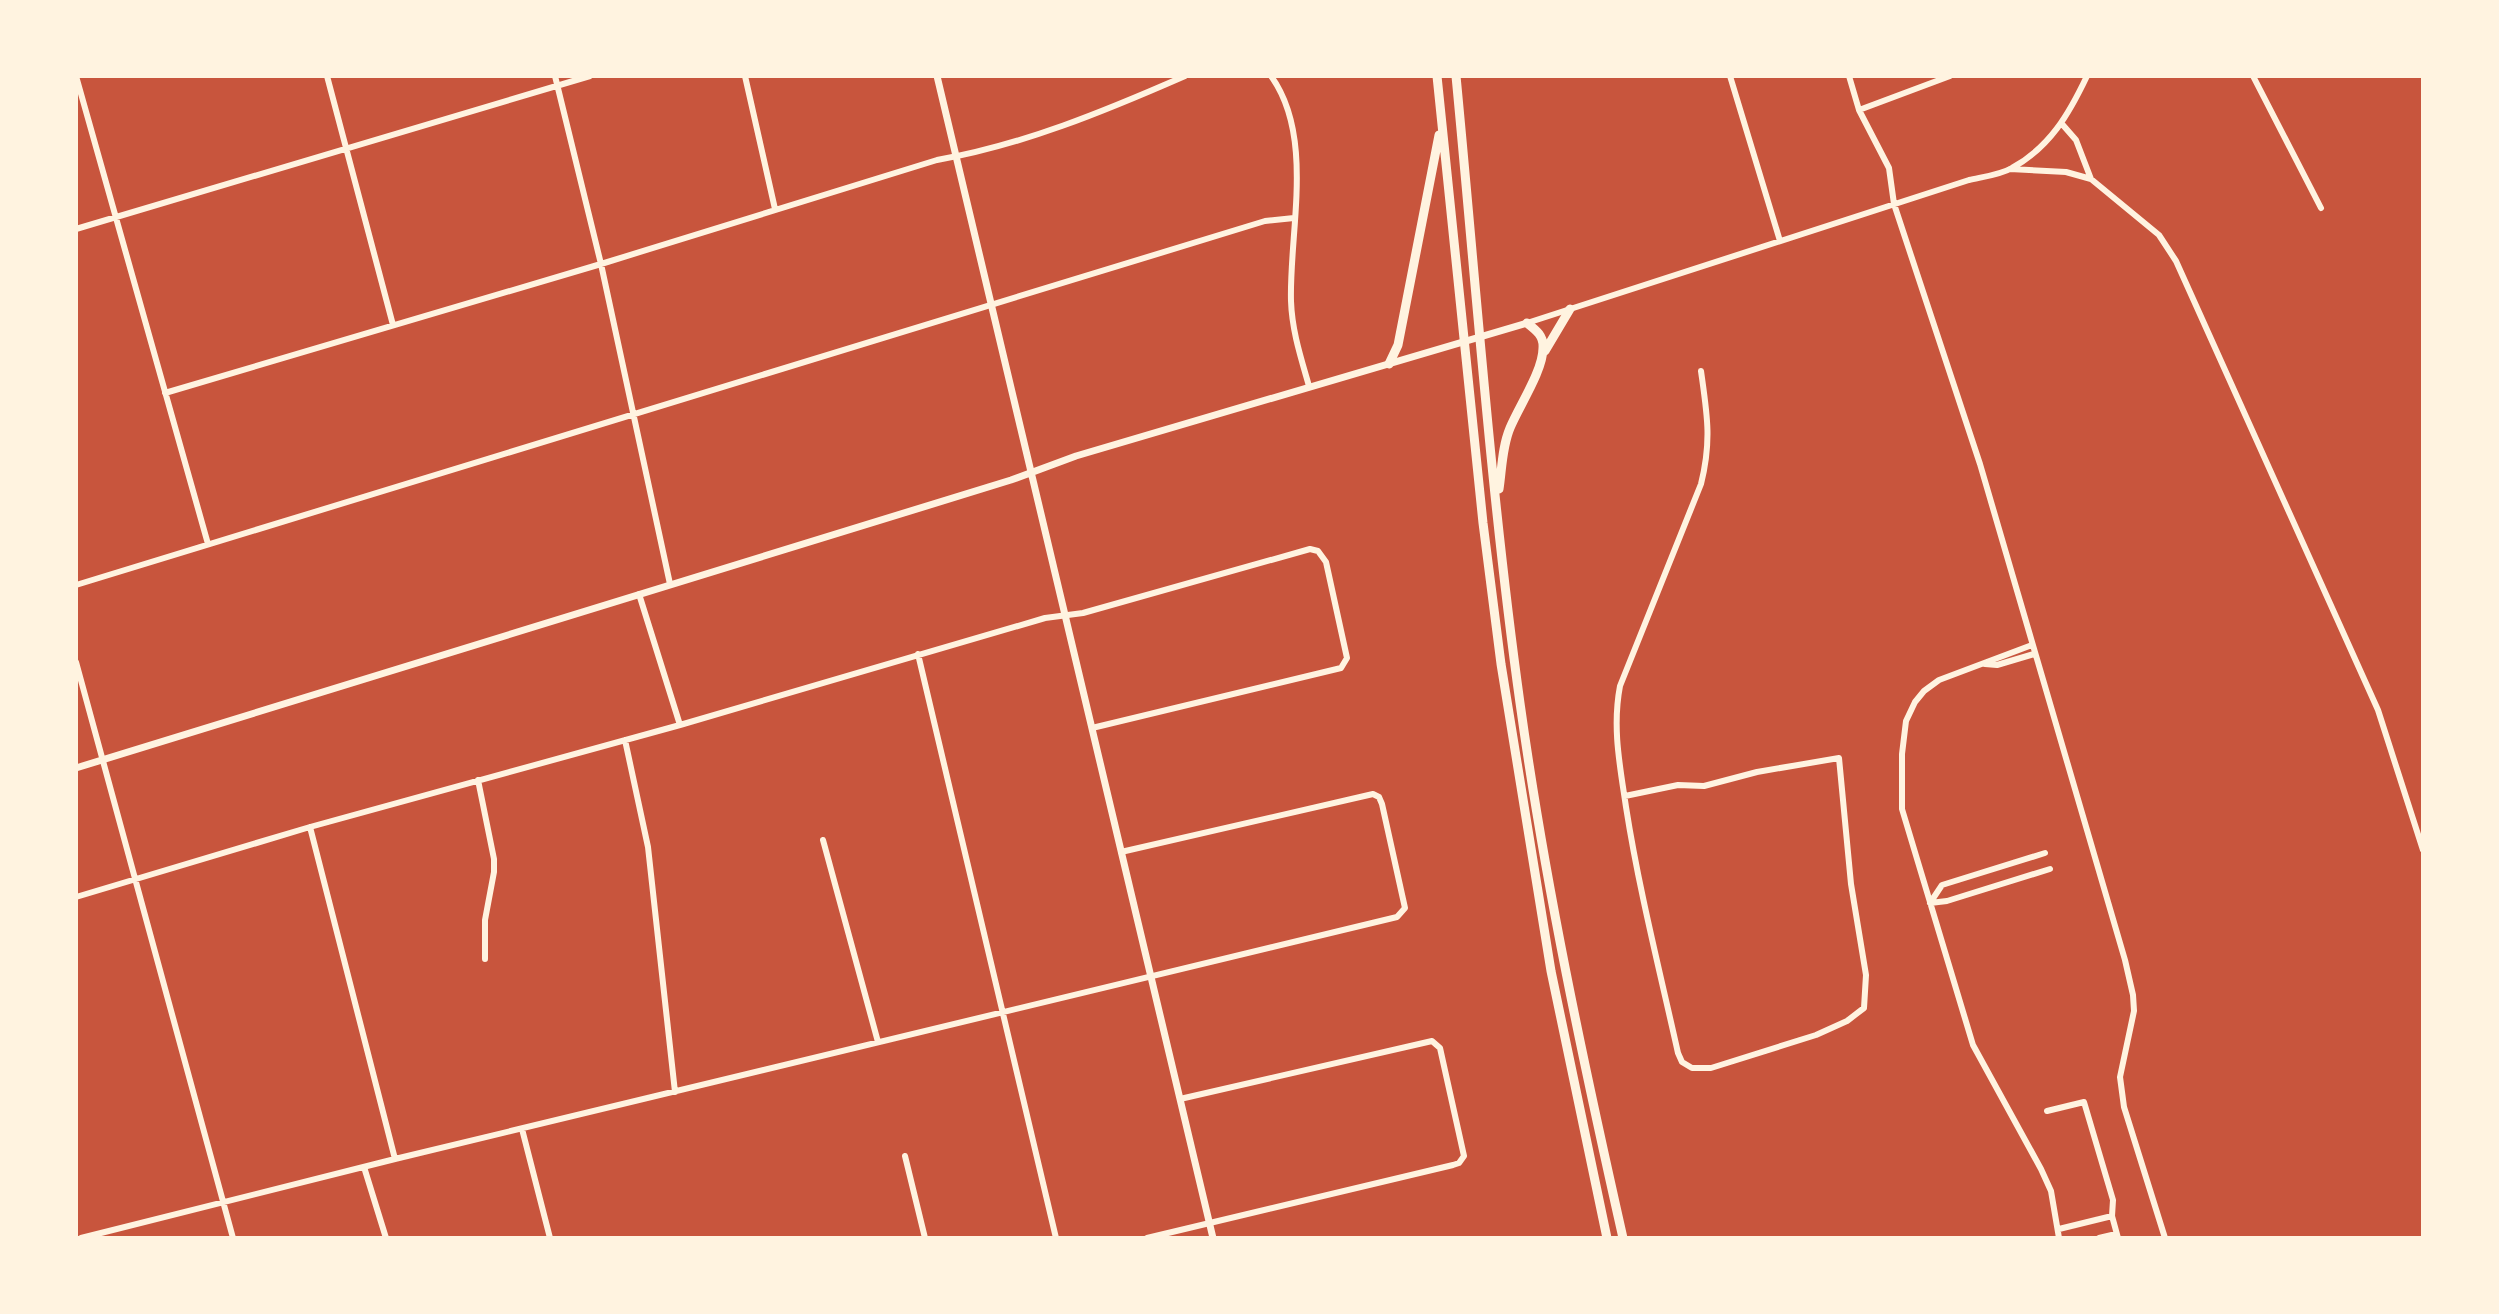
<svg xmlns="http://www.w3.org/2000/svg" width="2499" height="1314" font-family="Mulish,sans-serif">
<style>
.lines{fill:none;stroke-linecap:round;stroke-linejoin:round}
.minor{stroke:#fff3e0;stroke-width:6}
.tertiary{stroke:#fff3e0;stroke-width:7}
.trunk{stroke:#fff3e0;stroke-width:9}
</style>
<rect width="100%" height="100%" fill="#c8553d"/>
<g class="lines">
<path class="minor" d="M76,76l132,468
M327,76l66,249
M555,76l46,188 69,320
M745,76l30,133
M1271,76c44,61 18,156 20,225 1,30 10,57 18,85
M1730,76l50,165
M1849,76l10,34 30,58 5,36 86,260 145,496 8,35 1,16 -14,66 4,30 41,131
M2253,76l68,132
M1859,110l91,-34
M2010,169l56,3 25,7 -15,-39 -14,-16
M2091,179l68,56 17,26 202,449 45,140
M76,229l514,-153
M1527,323l442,-143c13,-3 31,-5 43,-12 38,-21 57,-54 75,-92
M165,393l436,-129 336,-104c86,-15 168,-49 248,-84
M76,585l1189,-364 29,-3
M639,594l41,131
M2032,645l-93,35 -15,11 -9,11 -9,19 -4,33v55l71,236 68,124 10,22 8,47
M918,654l138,584
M76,662l157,576
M1985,664l12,1 37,-11
M625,740l23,107 27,245
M478,780l16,79v13l-9,48v39
M1625,796l53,-11 26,1 53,-14 82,-14 12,126 15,91 -2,33 -17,13 -31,14 -105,33h-19l-10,-6 -4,-9c-18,-81 -39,-163 -52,-246 -6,-41 -14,-79 -6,-121l81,-202c11,-44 6,-70 0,-113
M310,827l85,332
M823,840l55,202
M76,897l234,-70 370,-102 365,-107 38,-5 227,-64 8,2 8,11 21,96 -6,10 -249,60
M1930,903l12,-18 103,-32
M1930,903l17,-2 103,-32
M2047,1111l37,-9 29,98 -1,16 6,22
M522,1129l28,109
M905,1156l20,82
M364,1167l22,71
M2059,1229l53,-13
M81,1238l314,-79 1002,-242 8,-9 -23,-104 -3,-7 -6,-3 -252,58
M1147,1238l306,-73 6,-2 5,-7 -24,-108 -8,-7 -252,58
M2099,1238l17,-4"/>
<path class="tertiary" d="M937,76l276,1162
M76,768l935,-288 65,-24 451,-133"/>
<path class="trunk" d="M1437,76l46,447 18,141 50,307 56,267
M1456,76c20,209 35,419 64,627 25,180 63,358 103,535
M1545,351l25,-42
M1389,364l9,-19 41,-210
M1499,489c3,-20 3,-42 11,-61 9,-22 33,-57 33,-80 1,-12 -7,-18 -16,-25"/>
</g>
<rect width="2499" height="1314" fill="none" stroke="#fff3e0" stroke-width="156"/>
</svg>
